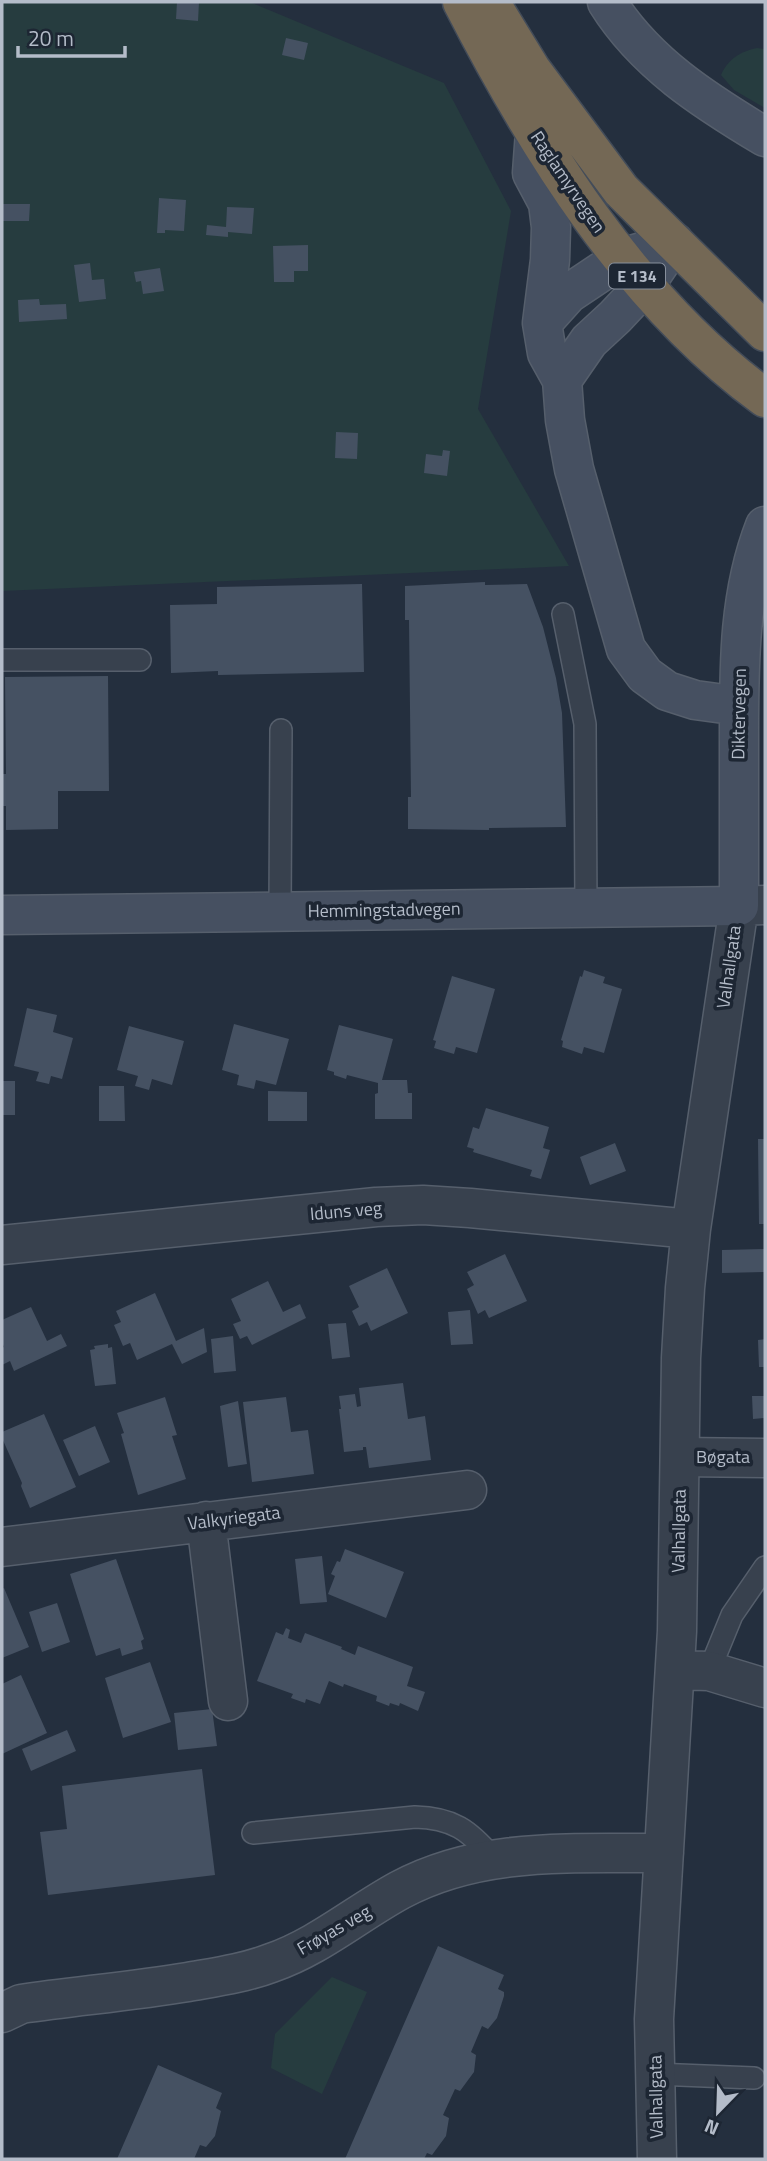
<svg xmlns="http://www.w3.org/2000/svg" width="767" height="2161" font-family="'Titillium Web',sans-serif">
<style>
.green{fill:#263c3f}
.building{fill:#455162}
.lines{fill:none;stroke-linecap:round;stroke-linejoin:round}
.lane-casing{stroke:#565f6c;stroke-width:24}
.street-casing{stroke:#565f6c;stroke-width:41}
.secondary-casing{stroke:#565f6c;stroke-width:41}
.highway-casing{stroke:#434c59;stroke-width:41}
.lane{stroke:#38414e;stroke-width:21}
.street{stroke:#38414e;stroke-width:38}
.secondary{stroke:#465061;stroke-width:38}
.highway{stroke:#746855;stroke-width:38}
.labels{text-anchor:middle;stroke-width:7;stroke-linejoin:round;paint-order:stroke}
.shield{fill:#1d2633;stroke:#878f9c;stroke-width:2}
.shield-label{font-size:16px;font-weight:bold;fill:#b4bcc9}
.street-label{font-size:18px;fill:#b4bcc9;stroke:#1d2633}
</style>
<rect width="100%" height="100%" fill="#242f3e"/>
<path class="green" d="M2,2h248l194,81 67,128 -33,198 91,157 -567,25z
M757,48l8,1v59l-31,-18 -13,-15c8,-17 19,-23 36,-27z
M332,1977l35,15 -45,102 -51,-26 4,-34z"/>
<path class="building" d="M177,2h22l-1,19 -22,-2z
M286,38l22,5 -4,17 -22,-5z
M159,198l27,2 -2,31 -19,-1v3h-8z
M2,204h28l-1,17h-27z
M227,207l27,1 -2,26 -24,-2v5l-22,-2 1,-10 19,2z
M308,245v26h-14v11h-20l-1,-36z
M90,263l2,17 12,-1 2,20 -27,3 -5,-37z
M160,268l4,23 -21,3 -2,-13 -5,1 -2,-10z
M39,299l1,6 26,-1 1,15 -48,3 -1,-22z
M336,432l22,1 -1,26 -22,-1z
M443,450l7,1 -3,25 -23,-3 2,-19 16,2z
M485,582v3l42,-1 16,43 13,51 6,35 4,114 -77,1v2l-81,-1v-32h3l-2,-177h-4v-34z
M362,584l2,88 -146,3v-4l-47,2 -1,-68 47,-1v-17z
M108,676l1,115h-51v38l-52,1v-24h-4v-32h4l-1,-97z
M584,970l21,7 -2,6 19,6 -18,64 -20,-6 -2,7 -20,-7 1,-6 -2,-1 19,-64 2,1z
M452,976l43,13 -18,64 -21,-6 -2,7 -20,-6 2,-7 -3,-1z
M27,1008l30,7 -4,17 20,6 -11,41 -11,-3 -2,8 -13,-3 3,-9 -25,-6z
M234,1024l55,15 -13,46 -20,-5 -2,9 -17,-4 2,-10 -17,-5z
M339,1025l54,14 -11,41h25l1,13h4v26h-37v-25l3,-1v-10l-31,-8 -1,4 -12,-4v-3l-7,-2z
M129,1026l55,15 -12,44 -20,-6 -3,11 -14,-4 3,-10 -21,-6z
M2,1081h13v34h-13z
M99,1086h25l1,35h-26z
M268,1091l39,1v29h-39z
M486,1108l63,19 -6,21 7,2 -9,29 -11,-3 2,-6 -59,-18 1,-3 -7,-2 6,-20 6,2z
M758,1139h7v85h-6z
M615,1143l11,28 -36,14 -10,-28z
M765,1249v23l-43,1v-23z
M505,1254l22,47 -38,17 -4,-8 -7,4 -11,-25 7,-4 -7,-13z
M387,1268l21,45 -37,18 -4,-9 -8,4 -7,-15 7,-4 -10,-21z
M268,1281l15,31 17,-8 6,14 -54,27 -5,-9 -7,3 -7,-15 8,-3 -10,-22z
M155,1293l21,48 28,-13 3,24 -25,12 -10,-20 -35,16 -7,-17 -7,3 -9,-21 7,-3 -5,-11z
M31,1307l16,34 14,-7 6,12 -53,25 -4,-10 -8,4v-17l2,-1 -2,-5v-22z
M470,1310l3,34 -22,1 -3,-33z
M346,1323l4,34 -18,2 -4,-35z
M233,1336l3,35 -22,2 -3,-34z
M765,1339v28h-6l-1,-27z
M108,1344v4l4,-1 4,37 -21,2 -5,-36 5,-1 -1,-3z
M403,1383l5,36 17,-3 6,44 -62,8 -3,-21h-3v3l-19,2 -5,-43h2l-2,-13 16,-2 2,13 4,-1 -2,-18z
M752,1396h13v22l-12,1z
M165,1397l12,38 -5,1 14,43 -48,16 -17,-61 3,-1 -7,-20z
M286,1397l5,35 17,-2 6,44 -62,8 -9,-80z
M238,1401l9,63 -19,3 -8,-61z
M44,1414l32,73 -46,21 -9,-22 1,-3 -20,-45v-6z
M95,1426l15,36 -31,14 -16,-36z
M345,1549l59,23 -18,46 -58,-24 7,-18 -4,-2 6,-13 3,1z
M322,1556l5,46 -27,2 -5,-45z
M116,1559l28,80 -3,2 2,8 -21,7 -2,-8 -24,8 -26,-82z
M4,1588l25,59 -27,11v-69z
M57,1603l13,39 -28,10 -13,-40z
M286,1628l4,2 -2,8 13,5 4,-10 37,14 -1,2 14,6 3,-9 55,21 -6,19 18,6 -7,19 -18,-8 -1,3 -9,-3 -1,3 -13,-5 1,-5 -33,-12 -1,3 -14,-6 -9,23 -14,-5 -1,4 -14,-5 2,-4 -36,-13 19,-49 7,3z
M150,1662l21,60 -48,16 -18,-60z
M21,1675l26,58 -45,21v-70z
M212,1709l5,37 -39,4 -4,-37z
M67,1730l9,21 -45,20 -9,-22z
M202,1769l13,106 -167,20 -8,-63 27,-3 -5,-43z
M438,1946l66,29 -6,14 6,3v4l-7,22 -9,11 -6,-3 -11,26 5,3 -2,17 -14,19 -5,-2 -12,26 6,3 -3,18 -14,19 -5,-2 -3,6h-79z
M158,2065l64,28 -6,15 5,3 -6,25 -9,11 -6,-2 -6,14h-77z"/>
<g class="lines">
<g class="lane-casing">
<path id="lane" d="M563,614l22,110 1,184
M2,660h138
M280,911l1,-181
M709,1671l23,-56 33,-48
M253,1833l162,-16c38,1 54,13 78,41
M655,2074l99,4"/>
</g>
<g class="street-casing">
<path id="street" d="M2,1245l374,-38 47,-2 47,3 221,21
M680,1457l85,1
M206,1521l22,180
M2,1547l465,-57
M675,1670l34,1 56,17
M2,2013l19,-9c56,-8 112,-13 167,-22 28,-5 57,-9 83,-19 47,-16 85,-49 129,-73 82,-44 174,-36 264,-37
M657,2159l-3,-140 23,-388 4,-273 4,-70 6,-59 48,-323 26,-1"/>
</g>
<g class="secondary-casing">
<path id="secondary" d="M607,2c38,61 98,99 158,135
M535,132l-3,41 16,30 3,24 -1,33 -8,63 5,30 15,27 3,40 9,49 52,180 19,26 22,16 28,9 44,6
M542,323l26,-29 54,-36 30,-9
M562,380l27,-39 26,-24 30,-32 29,-43
M2,915l737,-9c0,-55 0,-110 0,-165 0,-73 -1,-146 26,-215"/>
</g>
<g class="highway-casing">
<path id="highway" d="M462,2c75,146 169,298 303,396
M490,2l41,67 90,121 144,142"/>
</g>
<use href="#lane" class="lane"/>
<use href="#street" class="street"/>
<use href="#secondary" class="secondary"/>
<use href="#highway" class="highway"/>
</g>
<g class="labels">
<rect class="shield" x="609" y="263.5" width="56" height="25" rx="5"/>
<g class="shield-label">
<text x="637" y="282">E 134</text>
</g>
<g class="street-label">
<text transform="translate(568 182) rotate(56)" y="6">Raglamyrvegen</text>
<text transform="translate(739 714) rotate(-89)" y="6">Diktervegen</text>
<text transform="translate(384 910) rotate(-1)" y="6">Hemmingstadvegen</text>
<text transform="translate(729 967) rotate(-82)" y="6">Valhallgata</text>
<text transform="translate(346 1211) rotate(-5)" y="6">Iduns veg</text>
<text x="723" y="1463">Bøgata</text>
<text transform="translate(234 1518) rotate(-7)" y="6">Valkyriegata</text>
<text transform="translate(679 1531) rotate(-89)" y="6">Valhallgata</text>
<text transform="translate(334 1930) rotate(-30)" y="6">Frøyas veg</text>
<text transform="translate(656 2097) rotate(-91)" y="6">Valhallgata</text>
</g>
</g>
<rect width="767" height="2161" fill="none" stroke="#b4bcc9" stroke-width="7"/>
<g transform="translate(718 2112) rotate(203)" stroke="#1d2633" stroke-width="5" paint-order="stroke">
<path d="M0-5L12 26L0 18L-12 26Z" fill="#b4bcc9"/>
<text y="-10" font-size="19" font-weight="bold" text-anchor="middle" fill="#b4bcc9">N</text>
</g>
<path d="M18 46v10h107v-10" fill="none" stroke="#b4bcc9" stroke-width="3.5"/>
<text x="28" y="46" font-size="21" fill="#b4bcc9" stroke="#1d2633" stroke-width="5" paint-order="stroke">20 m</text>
</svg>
